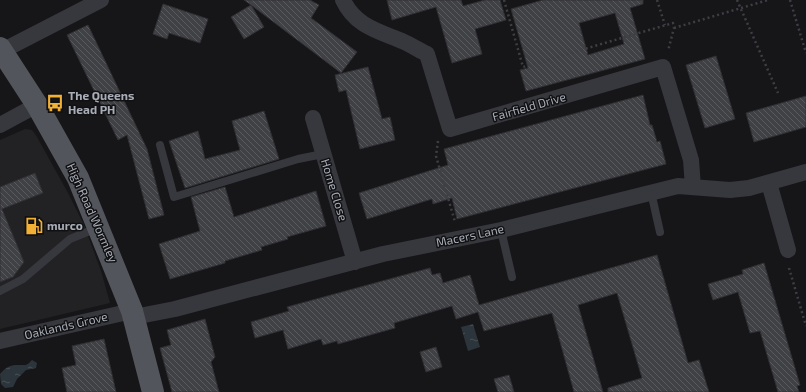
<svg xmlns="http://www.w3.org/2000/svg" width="806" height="392" font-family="'Exo 2',sans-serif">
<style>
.built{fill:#222225}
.water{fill:url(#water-ripples)}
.building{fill:url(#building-back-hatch);stroke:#303034;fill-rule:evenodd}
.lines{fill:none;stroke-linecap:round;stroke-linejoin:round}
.path{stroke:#3d3f44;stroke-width:2.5;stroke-dasharray:2 3;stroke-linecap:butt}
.lane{stroke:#37383d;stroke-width:8}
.street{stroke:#37383d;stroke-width:16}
.primary{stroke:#53555c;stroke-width:22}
.labels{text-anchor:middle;stroke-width:3;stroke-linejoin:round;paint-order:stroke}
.poi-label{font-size:12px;font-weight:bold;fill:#a8adb8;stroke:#111113;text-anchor:start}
.street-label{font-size:12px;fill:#a8adb8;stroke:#111113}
</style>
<defs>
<pattern id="water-ripples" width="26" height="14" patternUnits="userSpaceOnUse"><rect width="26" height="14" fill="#2c353c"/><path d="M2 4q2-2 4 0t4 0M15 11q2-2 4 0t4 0" fill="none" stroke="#485056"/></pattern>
<pattern id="building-back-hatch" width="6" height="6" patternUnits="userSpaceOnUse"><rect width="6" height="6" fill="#404145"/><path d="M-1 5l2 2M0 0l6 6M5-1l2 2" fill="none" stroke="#595a5e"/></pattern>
</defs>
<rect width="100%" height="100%" fill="#161618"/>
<path class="built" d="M25,129l7,1 5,7 31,56 16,32 17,46 9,32 -110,26v-189z"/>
<path class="water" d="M473,324l7,23 -12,4 -7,-24z
M32,360l5,3 -1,5 -10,2 -9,9 -4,8 -8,1 -4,-4 -1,-10c9,-10 12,-9 24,-9 3,1 6,-3 8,-5z"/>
<path class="building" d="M244,0h66l9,5 -8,13 46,34 -16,21 -90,-68 13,22 -20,12 -13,-22 20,-12z
M387,0h74l2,6 22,-6h15l6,20 -31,9 7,25 -30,9 -16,-56 -44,13z
M543,0h100v4l-13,4 15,51 -119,32 -6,-21 8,-2 -17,-59zM615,13l9,31 -36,11 -9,-32z
M163,4l45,15 -8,24 -31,-10 -2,6 -14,-5z
M88,25l59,124 17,66 -15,4 -22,-84 -9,5 -51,-105z
M716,56l19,63 -30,9 -19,-63z
M368,67l14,52 8,-2 5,23 -35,9 -14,-59 -7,2 -4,-17z
M643,95l7,30h2l5,17 3,-1 6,23 -209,55 -5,-21 -19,6 -1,-5 -65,20 -8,-26 89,-28 -4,-16z
M806,96v31l-52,15 -8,-29z
M264,111l15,48 -94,29 -16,-47 29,-10 7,28 35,-9 -8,-29z
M35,173l8,20 -41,16 22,53 -11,15 -13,5v-95z
M225,187l9,30 82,-26 10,35 -39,11 1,2 -27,8 1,3 -37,11v2l-55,16 -11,-35 41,-13 -9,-34z
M657,255l31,108 11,-3 10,32h-101v-4l34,-10 -25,-85 -39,12 25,87h-29l-22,-79 -68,18 -6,-19 -22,7 -4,-13 -58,17 1,5 -57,16 -1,-3 -14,4 -2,-6 -33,10 -5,-19 -28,8 -4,-16 38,-11 -2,-4 143,-39 2,7 8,-2 3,10 27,-8 9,30z
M764,263l36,122 -3,1 2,6h-21l-18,-61 -10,2 -12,-41 -25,8 -5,-16 35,-10 -1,-4z
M205,319l10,38 -4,5 8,30h-47l-12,-44 11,-3 -4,-15z
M104,339l12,53h-49l-5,-24 14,-3 -4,-19z
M436,347l6,20 -16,5 -6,-20z
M509,375l5,17h-16l-4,-13z"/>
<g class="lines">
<path class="path" d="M504,0l19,67 150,-44 1,5 -6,23
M657,0l8,25
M737,0l41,93
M790,0l16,53
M674,28l94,-28
M438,141l-2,15 19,66
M789,268l17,58"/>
<path class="lane" d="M160,145l14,52 124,-38 25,-5
M651,192l9,40
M501,230l11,47
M0,291l23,-12 47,-40 27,-11"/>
<path class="street" d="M343,0c12,26 35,31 59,41 9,4 17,9 25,13l23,75 213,-62 28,93 2,27
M2,51l99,-51
M313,118l42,144
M0,125l37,-20
M769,183l19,67
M134,317l41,-8 208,-55 118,-24 177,-44 52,4 19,-2 57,-16
M0,341l132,-30"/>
<path class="primary" d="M0,48l37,57 41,73 54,133 21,81"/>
</g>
<defs>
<g id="bus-bare" transform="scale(1.38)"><path d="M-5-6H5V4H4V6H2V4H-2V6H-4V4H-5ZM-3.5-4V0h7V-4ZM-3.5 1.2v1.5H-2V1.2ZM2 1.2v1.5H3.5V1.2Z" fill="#f2b134" stroke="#111113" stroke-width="2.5" paint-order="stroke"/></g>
<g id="fuel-bare" transform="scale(1.38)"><path d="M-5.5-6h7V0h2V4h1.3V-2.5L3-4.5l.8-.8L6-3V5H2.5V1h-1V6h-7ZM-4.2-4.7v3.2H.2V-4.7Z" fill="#f2b134" stroke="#111113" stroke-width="2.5" paint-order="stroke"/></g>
</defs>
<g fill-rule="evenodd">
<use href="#bus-bare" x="55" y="103"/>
<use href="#fuel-bare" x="34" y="226"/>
</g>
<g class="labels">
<g class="poi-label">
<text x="68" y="100">The Queens<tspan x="68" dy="14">Head PH</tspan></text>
<text x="47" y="230">murco</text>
</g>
<g class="street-label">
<text transform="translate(529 107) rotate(-16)" y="4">Fairfield Drive</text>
<text transform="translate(334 190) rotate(73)" y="4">Home Close</text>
<text transform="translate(92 213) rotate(66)" y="4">High Road Wormley</text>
<text transform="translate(470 236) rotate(-12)" y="4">Macers Lane</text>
<text transform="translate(66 326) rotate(-13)" y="4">Oaklands Grove</text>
</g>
</g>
</svg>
